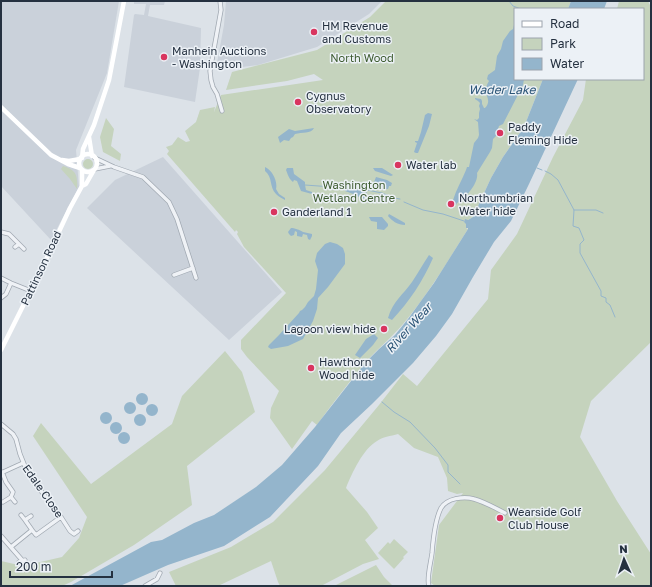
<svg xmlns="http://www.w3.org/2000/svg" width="652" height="587" font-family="'Golos Text',sans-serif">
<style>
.built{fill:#cad1da}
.green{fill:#c5d3bd}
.water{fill:#94b5cc}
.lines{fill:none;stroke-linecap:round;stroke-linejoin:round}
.stream{stroke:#94b5cc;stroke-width:1}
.street-casing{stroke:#a1a9b2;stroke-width:5}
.street{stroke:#eff2f6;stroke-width:3.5}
.secondary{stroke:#fff;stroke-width:4.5}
.poi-dot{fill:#d9355f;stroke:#ecf1f6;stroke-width:1.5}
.labels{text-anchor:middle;stroke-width:3;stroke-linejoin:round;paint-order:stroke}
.poi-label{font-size:11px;fill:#253140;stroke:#ecf1f6;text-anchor:start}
.park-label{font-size:11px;fill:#3e5c31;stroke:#ecf1f6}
.street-label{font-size:11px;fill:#253140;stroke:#ecf1f6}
.water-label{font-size:12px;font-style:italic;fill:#2c5577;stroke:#ecf1f6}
</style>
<rect width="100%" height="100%" fill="#dce2e8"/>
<path class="built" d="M1,1h118l-12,72 -31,77 3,37 -28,53 -50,-54z
M134,1h31l-1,4h-14l-2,11 53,12 -1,40 -5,34 -71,-15 10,-72 1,-1 9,1 2,-11h-12z
M226,1h156l-13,13 -52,33 -59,18 -24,3 -17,-5 7,-38z
M163,157l119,135 -53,48 -142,-132 28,-28z"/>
<path class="green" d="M386,1h185l-3,8h-53v70h28l-19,48 -21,30 -12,21 -18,39 -5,3h-3l-1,2 2,1v5l2,1c-19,30 -37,61 -60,89 -12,16 -29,29 -42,44 -17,20 -34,42 -49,63l-5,-4 -20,28 -22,-31 1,-10 8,-17 -32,-34 -6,-8v-9l45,-47 -42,-46 -7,-13 1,-2 -2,-2 -1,2 -68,-78 2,-3 -3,-4 6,-2 6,-8 8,5 4,-1 -5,-10 11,-9 4,-12 15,-3 -1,5 7,-17 102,-15 -9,-6 -27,7 -61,9 6,-18 85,-22 53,-33z
M619,1h29l3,6v335l-60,59 -11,36 37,64 34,53v32h-216l-4,-3 8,-58 24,-32 -6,1 -9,-3 -1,-13 -9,-21 -24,-9 -16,-14c-7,2 -16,3 -21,7 -14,8 -25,32 -31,47l21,24 11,16 -13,12 14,19 -16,5 -42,22h-41l-2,-4 -7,-21 -53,25h-42l-7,-14 62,-25 42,-25 52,-52 54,-65 24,-31 14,12 71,-87 3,-29 26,-36 36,-77 30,-57 3,-21h57v-70h-26z
M106,118l8,11 -3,17 10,8 -1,7 -17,-9 -3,-15z
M83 164a5 5 0 1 1 10 0a5 5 0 1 1-10 0Z
M63,166c13,4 15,9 14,23l-7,-10 -9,-10z
M225,351l17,21 13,40 -68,54 5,39 -58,40 -63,37 -9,4h-61v-25l22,5 39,-9 17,-19 8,-21 -54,-81 8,-13 50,61 81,-60 10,-28z
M394,539l14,13 -5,5 1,1 -10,11 -16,-16 10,-11 2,2z
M376,565l8,12 9,9h-59z"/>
<path class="water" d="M571,1h36l-3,8h-36z
M514,25h1v54h9l-1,6 -19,37 -1,2 -4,2 -3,10 -3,3 -1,9 -2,4 -13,21c2,10 -12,26 -20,30l-1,2h-1l-5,-3v-2h3c3,-10 9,-20 13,-30l1,-3h2l5,-24 4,-5 1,-3 -1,-13 -4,-3 3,1 2,-2v-5l1,-4 -1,-3 1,-3 -2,-2 -3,-2v-1l6,1 1,2v3l2,4h1c9,-10 -5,-13 4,-27l-2,-2 1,-4 7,-5 2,-14 4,-7 2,-8 7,-10 3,-2z
M543,79h35l-49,105 -18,37 -17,21 -21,35 -21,37 -16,22 -23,27 -41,41 -31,29 -23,33 -48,51 -46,29 -56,19 -48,21h-50l81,-44 11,-2 32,-17 20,-8 42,-28 26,-22 33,-38 51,-65 13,-13 16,-14 13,-16 26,-36 34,-54v-1h-2v-4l-2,-2 1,-3 3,1 5,-3 18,-39 12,-21 21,-30z
M428,113l4,1 -3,12 -11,27h-2l-2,-1 3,-9 -2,-1v-1h3l3,-9 4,-17z
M314,128c-3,6 -12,4 -19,6l-2,3 -2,1 -2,3 -5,-1 -4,3 -2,-6 11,-8 6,2z
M265,167c7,3 13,14 11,22l3,5 6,4v2c-3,-2 -6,-3 -9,-6 -7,-7 -3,-17 -11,-23z
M287,168h6l1,6 11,8v3l1,5 6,2v2l-11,-3 -4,-10 -3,-1 -1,2c-4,-3 -5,-7 -7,-12z
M373,168h9l11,7 -2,1 -16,-5z
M376,177l11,3 5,3 -1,3h-2l-1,3c-6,0 -12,-2 -14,-7z
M346,185c2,1 4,2 6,3 7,2 6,-3 13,5l2,-1 -2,6 -3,1 -6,-4 -11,-4z
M389,214l16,9v2c-7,0 -13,-4 -17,-9z
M369,217h13l6,7v2l-4,4 -7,-1v-7l-6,-1z
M291,228c3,0 9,2 12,4l9,2v2l-2,4 -2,-1 -1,-4 -4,-1 -1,3 -5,-1v-4l-2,-1 -1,4 -3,1 -2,-2 -1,-2z
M330,242l7,2 6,4 2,6v10l-17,23 -10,11 -1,11 -4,12 -10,18 -15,7 -17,3 -3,-2 1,-2 10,-10 20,-22 1,-2 2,-1 3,-3 3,-5 6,-6 2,-7 2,-19 -3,-9 2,-8 8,-9z
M429,255l4,3c-10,23 -24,44 -41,62l-4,-2c5,-17 15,-23 24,-36 6,-9 11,-18 17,-27z
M374,334l4,4 -5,7 -13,13 -5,-3 11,-16z
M136 399a6 6 0 1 1 12 0a6 6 0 1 1-12 0Z
M124 408a6 6 0 1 1 12 0a6 6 0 1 1-12 0Z
M146 410a6 6 0 1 1 12 0a6 6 0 1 1-12 0Z
M100 418a6 6 0 1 1 12 0a6 6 0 1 1-12 0Z
M134 420a6 6 0 1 1 12 0a6 6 0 1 1-12 0Z
M110 428a6 6 0 1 1 12 0a6 6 0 1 1-12 0Z
M118 438a6 6 0 1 1 12 0a6 6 0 1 1-12 0Z"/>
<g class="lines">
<path class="stream" d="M509,1l4,5 8,3
M537,168l5,2
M545,171l6,3 7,6 16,30 -1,16 6,2 5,12 -4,4v9l21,38v5l5,2v4l4,3 5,12
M305,185l41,3
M362,189l20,4 12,5 6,1
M404,202l19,8 20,4 21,7
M574,210h22l7,3
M382,402l12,10 16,10 25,26 13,17v7l12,12"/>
<g class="street-casing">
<path id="street" d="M220,1l1,9 -11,61 1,9 2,7 4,7 5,17
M95,158l19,9 29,10 26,25 8,17 19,59
M95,169l15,-3
M1,232l8,2 10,10
M15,247l4,-3 5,5
M174,275l19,-7
M1,278l10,5 20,8
M1,298l5,-4 5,-11
M1,424l12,10 3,5 4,15 8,20 33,43 9,14 4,3 4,-3
M2,472l4,10 7,10 -2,5 4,5
M1,473l22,-10
M3,502l8,-5
M21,515l4,5
M31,516l-6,4 7,10
M1,536l21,24
M11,547l21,-17 4,5 25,-18
M19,562l6,-2
M145,586l12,-7 3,-6
M429,586c-3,-6 2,-24 3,-33 1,-13 3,-33 9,-45 6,-10 23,-12 33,-9 11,3 21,9 31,14"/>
</g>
<use href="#street" class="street"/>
<path class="secondary" d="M1,107l50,48 17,9 12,4
M89,137l3,19
M79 163a9 9 0 1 1 18 0a9 9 0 1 1-18 0Z
M82,158l1,-9 11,-24 15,-45 15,-79
M62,160l7,1 11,-2
M82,186v-16
M1,350l42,-84 27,-58 12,-22 4,-2 8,-14"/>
</g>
<g class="poi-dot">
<circle cx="314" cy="32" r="4"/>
<circle cx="164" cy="57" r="4"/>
<circle cx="298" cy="102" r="4"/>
<circle cx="500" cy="133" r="4"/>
<circle cx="398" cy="165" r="4"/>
<circle cx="451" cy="204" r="4"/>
<circle cx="274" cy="212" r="4"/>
<circle cx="384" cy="329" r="4"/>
<circle cx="311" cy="368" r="4"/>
<circle cx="500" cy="518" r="4"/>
</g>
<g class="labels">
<g class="poi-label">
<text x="322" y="30">HM Revenue<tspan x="322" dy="13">and Customs</tspan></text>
<text x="172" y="55">Manhein Auctions<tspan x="172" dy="13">- Washington</tspan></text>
<text x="306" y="100">Cygnus<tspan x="306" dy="13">Observatory</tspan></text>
<text x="508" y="131">Paddy<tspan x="508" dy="13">Fleming Hide</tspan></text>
<text x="406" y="169">Water lab</text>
<text x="459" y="202">Northumbrian<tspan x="459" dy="13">Water hide</tspan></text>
<text x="282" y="216">Ganderland 1</text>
<text x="376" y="333" text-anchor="end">Lagoon view hide</text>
<text x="319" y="366">Hawthorn<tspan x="319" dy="13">Wood hide</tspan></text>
<text x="508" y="516">Wearside Golf<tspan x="508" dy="13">Club House</tspan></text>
</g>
<g class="park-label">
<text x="362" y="62">North Wood</text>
<text x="354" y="189">Washington<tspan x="354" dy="13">Wetland Centre</tspan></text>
</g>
<g class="street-label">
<text transform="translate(41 268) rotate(-65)" y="4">Pattinson Road</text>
<text transform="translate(43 491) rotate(55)" y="4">Edale Close</text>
</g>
<g class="water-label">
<text x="502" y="94">Wader Lake</text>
<text transform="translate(409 328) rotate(-48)" y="4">River Wear</text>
</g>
</g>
<rect width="652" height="587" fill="none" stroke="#253140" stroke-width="4"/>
<rect x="514" y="8" width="130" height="72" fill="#ecf1f6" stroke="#9ca4ad"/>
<rect x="522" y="21" width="20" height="6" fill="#ffffff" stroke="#9ca4ad"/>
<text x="550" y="28" font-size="12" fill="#253140">Road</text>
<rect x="522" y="38" width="20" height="12" fill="#c5d3bd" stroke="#9ca4ad"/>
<text x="550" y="48" font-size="12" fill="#253140">Park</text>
<rect x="522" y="58" width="20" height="12" fill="#94b5cc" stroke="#9ca4ad"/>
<text x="550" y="68" font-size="12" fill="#253140">Water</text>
<g transform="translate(624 559) rotate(357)" stroke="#ecf1f6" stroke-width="3" paint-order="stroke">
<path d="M0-3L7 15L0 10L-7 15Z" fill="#253140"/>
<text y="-6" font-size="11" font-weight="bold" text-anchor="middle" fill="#253140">N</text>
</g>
<path d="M10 571v6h102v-6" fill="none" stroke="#253140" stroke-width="2"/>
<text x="16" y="571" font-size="12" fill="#253140" stroke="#ecf1f6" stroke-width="3" paint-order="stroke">200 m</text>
</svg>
